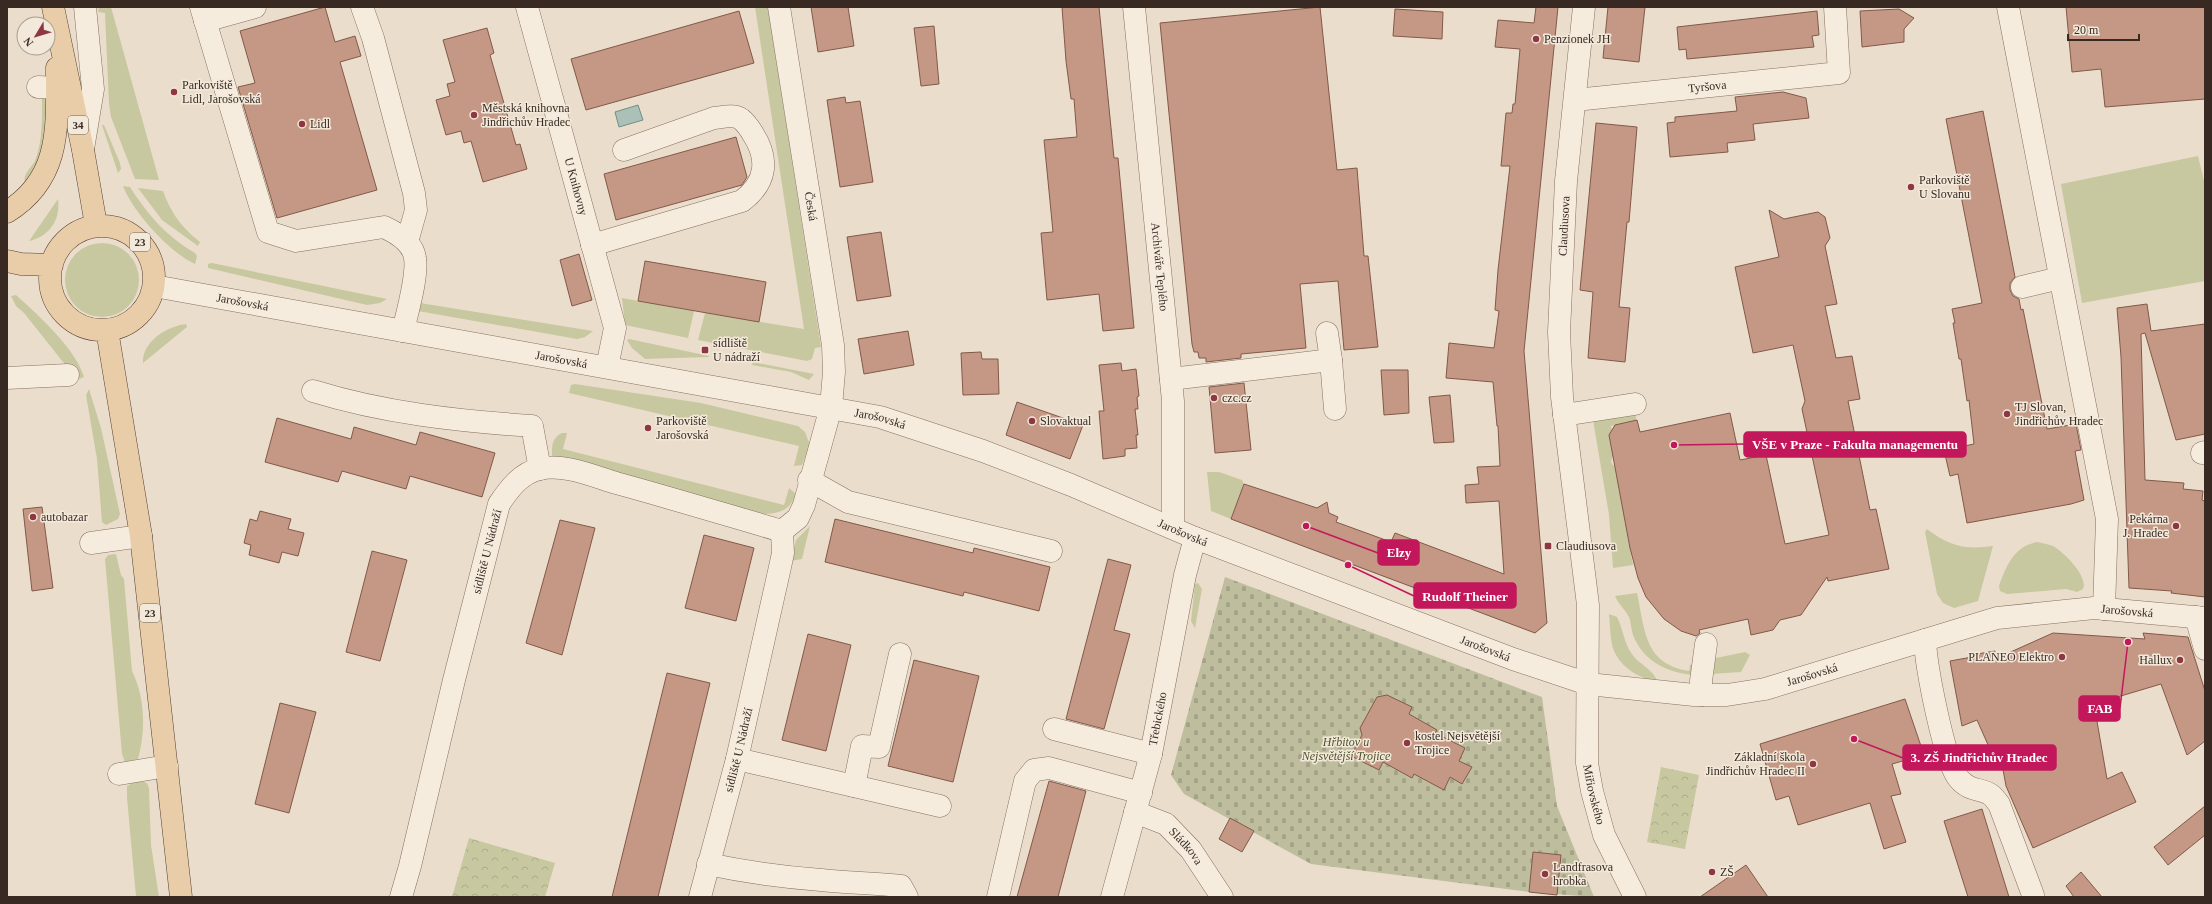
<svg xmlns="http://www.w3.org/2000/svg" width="2212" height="904" font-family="Georgia,serif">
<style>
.grass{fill:#c8c8a0}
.cemetery{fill:url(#cemetery-stones)}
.park{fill:url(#park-crowns)}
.water{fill:#abc0b7;stroke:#728e84}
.building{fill:#c49885;stroke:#825949}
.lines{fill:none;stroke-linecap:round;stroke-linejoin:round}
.minor-casing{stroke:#867061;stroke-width:23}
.major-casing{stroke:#543f34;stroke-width:23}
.minor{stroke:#f6ecde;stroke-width:22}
.major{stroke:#e9cda8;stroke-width:22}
.poi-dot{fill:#8e3742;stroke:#f3e9da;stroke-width:1.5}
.labels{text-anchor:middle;stroke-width:3;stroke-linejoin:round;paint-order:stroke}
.shield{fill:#f3e9da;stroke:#70635a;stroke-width:1}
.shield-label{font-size:11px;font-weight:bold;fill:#382a23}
.poi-label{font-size:12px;fill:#382a23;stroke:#f3e9da;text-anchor:start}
.street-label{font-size:12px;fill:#382a23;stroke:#f3e9da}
.park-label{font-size:12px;font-style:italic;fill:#4d522b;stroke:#f3e9da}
.leader{fill:none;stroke:#c2185b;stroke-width:1.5}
.callout-dot{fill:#c2185b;stroke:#f3e9da;stroke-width:1.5}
.callout{fill:#c2185b;stroke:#c2185b;stroke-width:1.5}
.callout-label{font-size:13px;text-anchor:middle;font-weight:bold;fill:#fff}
</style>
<defs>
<pattern id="cemetery-stones" width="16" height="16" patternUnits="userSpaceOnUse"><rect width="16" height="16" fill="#bebe9e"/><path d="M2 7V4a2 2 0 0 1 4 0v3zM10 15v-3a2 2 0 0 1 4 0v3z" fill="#a4a388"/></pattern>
<pattern id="park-crowns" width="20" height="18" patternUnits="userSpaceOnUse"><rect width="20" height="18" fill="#c8c8a0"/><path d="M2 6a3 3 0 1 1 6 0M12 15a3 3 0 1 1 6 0" fill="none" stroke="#adac8a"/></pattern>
</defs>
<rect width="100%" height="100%" fill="#ebddcb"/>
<path class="grass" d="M99,7h12l48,173 -24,-1 -24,-62 -2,-13 -4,-91 -7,-1z
M755,7h13l53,340 -6,1 -3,11 -5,2 -109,-21 7,-27 99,16z
M42,95l5,4 -1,28 -4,29 -17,27c-3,-8 6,-15 10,-22 8,-20 7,-45 7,-66z
M102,125h2l16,38 1,6 -3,4z
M2198,156l7,29v96l-123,22 -21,-119z
M123,186l7,1c18,28 36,49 65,66l2,3 -2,8c-25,-11 -63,-53 -72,-78z
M138,188l25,3c8,22 18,36 37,51l-2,4 -36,-26z
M58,199c3,21 -9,38 -29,42z
M65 280a37 37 0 1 1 74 0a37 37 0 1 1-74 0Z
M212,263l175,36 -7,4 -13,2 -159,-37v-4z
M16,295c22,20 60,54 68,82l-5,2 -4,-2 -51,-64 -8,-7 -5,-10z
M622,298l72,13 -6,27 -63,-13z
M420,303l173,28 -8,6 -8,2 -159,-28z
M186,324l1,3 -44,36c-1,-22 25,-37 43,-39z
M629,339l80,17v1l-64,2 -13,-11 -5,-8z
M753,362l61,12 -5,6 -18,-8 -39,-7z
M575,384l126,19 97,23 7,6 5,13 -8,20 -8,1 5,-20 -230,-53 2,-8z
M89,389l12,39 19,86 -2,5 -12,6 -4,-3 -5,-63 -11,-64z
M1635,410l1,10 -25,6 6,27 -5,5 -1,4 5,7 17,96 -20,3 -4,-53 -16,-95z
M562,433h5l-4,16 221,56 5,-17 7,6c-6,16 -15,19 -31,20l-201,-49 -12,-7c0,-11 -1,-20 10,-25z
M1207,472h12l23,8 2,4 -13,35 -20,-8z
M810,526l-8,33 -11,2 5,-21z
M1927,529c22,17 38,21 66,17l-15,55 -24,7 -11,-5 -6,-9 -12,-62z
M2037,542c5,1 11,2 16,4 10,5 36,31 30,43l-6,3 -11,-3 -59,5 -7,-3 -1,-5c7,-20 15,-40 38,-44z
M116,554l5,21 3,4 8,92c13,26 14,60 6,88l-13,3 -3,-8 -17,-195 3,-4z
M1198,583l4,6 -7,39 -4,-7 4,-37z
M1637,593c8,37 7,71 52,78l1,-6 3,-1 1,11c-27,-2 -51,-14 -61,-40 -2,-6 -2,-13 -4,-18 -4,-8 -11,-13 -14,-21z
M1609,614l8,3c7,14 7,29 18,41 8,8 19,13 22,23 -19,-2 -40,-16 -45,-36 -2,-10 -2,-21 -3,-31z
M1745,652l5,3 -9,17 -30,2 1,-13 4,-3z
M138,780l9,3 2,5 2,57 8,52h-23l-9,-99v-12z"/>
<path class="cemetery" d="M1225,577l317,120 15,109 37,91 -65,-5 -218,-28 -127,-70 -13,-19z"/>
<path class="park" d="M1661,767l38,8 -14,74 -38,-7z
M469,838l86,25 -10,34h-93z"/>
<path class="water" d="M638,105l5,15 -24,7 -4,-15z"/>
<path class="building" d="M325,7l10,35 20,-6 6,20 -21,6 37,128 -100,28 -39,-131 17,-4 -15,-52z
M811,7h37l6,39 -36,6z
M1062,7h37l15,151h4l16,170 -31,3 -4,-37 -52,6 -6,-67 12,-1 -9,-92 33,-3 -3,-38h-3l-5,-38z
M1320,7l17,163 20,-2 7,88h4l10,91 -34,3 -6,-69 -38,3 6,64 -65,6v4l-35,4v-4h-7l-1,-6h-4l-2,-8 -32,-321z
M1536,7h22l-34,344 23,272 -12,10 -304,-114 13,-35 73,24 10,-6 2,11 9,4 -2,5 55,20 4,-9 109,41 -5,-73 -33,2 -1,-18 14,-1 -2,-17 23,-1 -2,-40h-1l-4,-44 -47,-4 3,-35 45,5 5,-37 -4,-1 3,-40 12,-104h-9l5,-53h6l1,-9h2l5,-55 -25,-2 3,-27 36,3z
M1608,7h37l-6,55 -36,-4z
M2066,7h139v92l-100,8 -4,-38 -29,3z
M1395,9l48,3 -1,27 -49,-3z
M1899,9l15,9 -10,11v13l-42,5 -2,-36z
M739,11l15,52 -168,47 -15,-51z
M1817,11l2,24 -7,1 2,11 -127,12 -1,-10 -7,1 -2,-23z
M934,26l5,58 -18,2 -7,-58z
M487,28l7,25 -4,2 26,90 4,-1 7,25 -44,13 -12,-41 -7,2 -3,-12 -15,4 -10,-35 14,-4 -3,-12 8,-2 -12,-42z
M1783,92l23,6 3,20 -56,6 2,16 -28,3 1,9 -58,5 -3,-34 8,-1v-5l62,-6 -2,-14z
M845,97l1,6 14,-2 13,81 -33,5 -13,-87z
M1983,111l32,166 -5,6v7l3,6 6,3 2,11 2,-1 24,120 29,-5 5,26 -6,1 9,49 -13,4 -104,19 -9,-49 -8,2 -6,-26 30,-6 -5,-44 -2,1 -6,-42h-2l-6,-36h2l-3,-14 30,-6 -36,-184z
M1596,123l41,4 -8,95h-2l-8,85 11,1 -5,54 -37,-4 5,-66 -13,-2z
M736,137l11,40 -5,8 -126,35 -12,-46z
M1769,210l15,9 34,-7 7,5 5,21 -5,8 12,58 -12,2 11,52 16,-2 8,43 -12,2 22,109 6,-1 13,60 -61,12 -1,-4 -26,38 -21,5 -7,10 -22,5 -3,-16 -49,11 1,3 -4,3 -15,-5 -17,-12 -18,-22 -8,-19 -8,-30 -21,-113 6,-10 22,-5 3,12 90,-19 10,47 26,-5 19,89 44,-9 -27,-126 3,-8 -12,-56 -40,8 -18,-86 44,-10z
M881,232l10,64 -34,5 -10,-64z
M579,254l13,46 -20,6 -12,-46z
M645,261l121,21 -7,40 -121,-21z
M2147,304l4,27 54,-7v110l-29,6 -31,-107 -4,1 4,146 39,3 -1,6 20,2 -1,9 3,1v96l-34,-4 1,-2 -43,-3 -8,-231 -4,-49z
M908,331l6,34 -50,9 -6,-35z
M981,352l1,7h16l1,35 -36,1 -2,-42z
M1121,363l1,8 14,-2 3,27 -2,1 1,12h-3l3,26h-2l1,13 -12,1v7l-22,3 -4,-48h5l-5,-46z
M1381,370h27l1,43 -25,2z
M1244,383l7,67 -36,3 -6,-66z
M1450,395l4,47 -20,1 -5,-46z
M1017,402l66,23 -13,34 -64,-24z
M277,418l74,21 3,-12 62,18 4,-13 75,21 -13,44 -72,-21 -4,13 -64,-18 -4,11 -73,-20z
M42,507l11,81 -21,3 -9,-82z
M260,511l31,8 -3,10 16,4 -6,23 -16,-4 -3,11 -30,-8 2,-10 -7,-2 6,-24 7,2z
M835,519l138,34 1,-5 76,19 -11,44 -75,-19 -1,4 -138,-34z
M560,520l35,8 -33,127 -36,-12z
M704,535l50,13 -18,73 -51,-13z
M372,551l35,9 -27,101 -34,-9z
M1108,559l23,6 -17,65 16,4 -26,95 -38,-10z
M2053,633l92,6 -2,-6 45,4 17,54v50l-18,14 -26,-71 -67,20 13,75 15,-7 14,30 -103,46 -27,-62 -4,-22 -5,1 -20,-45 -15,6 -12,-65 22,-4 -1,-2 24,-4v8z
M808,634l43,11 -25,106 -44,-11z
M914,660l65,16 -26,106 -65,-16z
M667,673l43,10 -52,214h-46z
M1387,695l25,12 -3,7 28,16 -2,3 30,15 -6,13 13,6 -10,17 -12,-7 -6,13 -30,-16 -2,4 -29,-16 -4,8 -28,-14 11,-21 -2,-7 17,-31z
M1905,699l19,56 -32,9 9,30 -10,2 15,46 -22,7 -14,-46 -72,22 -9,-29 -13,4 -16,-56z
M280,703l36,9 -27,101 -34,-9z
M1049,781l37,10 -28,106h-41z
M2205,806v29l-37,30 -14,-18z
M1982,809l27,88h-41l-24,-76z
M1230,818l24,13 -12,21 -23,-13z
M1533,852l28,3 -4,40 -28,-3z
M1746,865l22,32h-68z
M2081,872l21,25h-28l-8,-11z"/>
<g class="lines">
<g class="minor-casing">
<g id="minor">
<path d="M201,7l67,225 28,9 88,-14c13,6 29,16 31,31 3,18 -8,55 -12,73"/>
<path d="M362,7l11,31 41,155 2,17 -9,32"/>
<path id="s1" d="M527,7l88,321 -8,39"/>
<path id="s2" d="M779,7l54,338 1,27 -3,35 -27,98 -6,13 -16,13"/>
<path id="s3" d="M1134,7l39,394v126"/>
<path id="s4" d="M1584,7l-18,174 -7,151 3,65 26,208 -1,158 5,28 12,44 31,62"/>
<path d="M2008,7l99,512 -3,90"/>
<path d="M205,21l50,-14"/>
<path d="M38,87l19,1"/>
<path id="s5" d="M1575,100l264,-27 -4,-66"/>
<path d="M83,149l10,-60 -8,-82"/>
<path d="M592,245l150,-44c25,-19 27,-42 11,-67 -3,-5 -7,-11 -12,-15 -7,-5 -18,-2 -27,-1l-90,32"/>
<path id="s6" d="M154,286l726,131 103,34 88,34 124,53 318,121 75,25 106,11h33l38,-6 232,-71 97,-10 111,10"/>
<path d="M2022,287l38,-9"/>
<path d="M1327,333l4,27 4,49"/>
<path d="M7,378l61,-3"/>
<path d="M1171,379l160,-19"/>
<path d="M313,391c71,22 145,30 219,35l8,43"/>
<path d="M1564,415l71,-11"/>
<path d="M2202,453l3,-1"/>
<path d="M809,480l39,22 203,49"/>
<path d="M91,543l50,-7"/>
<path d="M2196,617l9,32"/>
<path d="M1925,640c1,26 19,122 34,139 11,13 23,9 32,16 3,2 6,7 8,9l34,91"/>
<path d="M1702,695l-1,-14 5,-37"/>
<path d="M1054,729l97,25"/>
<path d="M737,759l203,47"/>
<path d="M119,774l48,-8"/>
<path d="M854,786l8,-40 17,1 21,-93"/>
<path id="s7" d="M1135,812l31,12 25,26 31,47"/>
<path d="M708,864c37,8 75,13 113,16 27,3 53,3 80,6l6,11"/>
<path id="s8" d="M401,897l9,-31 44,-186 45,-176c10,-15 22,-31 40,-35 24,-6 54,7 77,14 55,15 111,32 166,48"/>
<path id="s9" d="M700,897l37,-138 43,-192 3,-14 -1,-22"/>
<path d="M998,897l27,-116 9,-11 15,-2 92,25"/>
<path id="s10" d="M1112,897l39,-143 34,-179 10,-37"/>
</g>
</g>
<g class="major-casing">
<path id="major" d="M53,7l30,143 13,75
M7,212c55,-34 50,-86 50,-144
M50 278a52 52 0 1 1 104 0a52 52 0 1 1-104 0Z
M7,261l14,3 31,1
M107,330l34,206 40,361"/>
</g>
<use href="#minor" class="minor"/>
<use href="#major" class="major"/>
</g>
<g class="poi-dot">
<circle cx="1536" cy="39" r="4"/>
<circle cx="174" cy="92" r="4"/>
<circle cx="474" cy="115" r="4"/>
<circle cx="302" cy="124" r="4"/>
<circle cx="1911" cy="187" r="4"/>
<rect x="701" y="346" width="8" height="8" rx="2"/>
<circle cx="1214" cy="398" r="4"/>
<circle cx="2007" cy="414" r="4"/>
<circle cx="1032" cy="421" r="4"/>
<circle cx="648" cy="428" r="4"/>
<circle cx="33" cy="517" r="4"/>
<circle cx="2176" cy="526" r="4"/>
<rect x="1544" y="542" width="8" height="8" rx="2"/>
<circle cx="2062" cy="657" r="4"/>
<circle cx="2180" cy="660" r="4"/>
<circle cx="1407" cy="743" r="4"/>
<circle cx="1813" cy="764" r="4"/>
<circle cx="1712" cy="872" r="4"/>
<circle cx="1545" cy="874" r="4"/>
</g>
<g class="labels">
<g class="shield">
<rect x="68" y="116" width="20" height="18" rx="3"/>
<rect x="130" y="233" width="20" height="18" rx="3"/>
<rect x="140" y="604" width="20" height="18" rx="3"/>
</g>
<g class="shield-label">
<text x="78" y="129">34</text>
<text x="140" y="246">23</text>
<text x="150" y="617">23</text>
</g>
<g class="poi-label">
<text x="1544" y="43">Penzionek JH</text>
<text x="182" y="89">Parkoviště<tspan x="182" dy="14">Lidl, Jarošovská</tspan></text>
<text x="482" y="112">Městská knihovna<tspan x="482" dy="14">Jindřichův Hradec</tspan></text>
<text x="310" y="128">Lidl</text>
<text x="1919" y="184">Parkoviště<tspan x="1919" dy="14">U Slovanu</tspan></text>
<text x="713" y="347">sídliště<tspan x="713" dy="14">U nádraží</tspan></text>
<text x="1222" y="402">czc.cz</text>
<text x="2015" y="411">TJ Slovan,<tspan x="2015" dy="14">Jindřichův Hradec</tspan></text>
<text x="656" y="425">Parkoviště<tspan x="656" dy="14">Jarošovská</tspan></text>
<text x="1040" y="425">Slovaktual</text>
<text x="41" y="521">autobazar</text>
<text x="2168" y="523" text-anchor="end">Pekárna<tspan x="2168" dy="14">J. Hradec</tspan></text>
<text x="1556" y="550">Claudiusova</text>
<text x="2054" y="661" text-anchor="end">PLANEO Elektro</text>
<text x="2172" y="664" text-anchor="end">Hallux</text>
<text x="1415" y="740">kostel Nejsvětější<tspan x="1415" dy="14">Trojice</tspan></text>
<text x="1805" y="761" text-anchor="end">Základní škola<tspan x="1805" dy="14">Jindřichův Hradec II</tspan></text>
<text x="1553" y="871">Landfrasova<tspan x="1553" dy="14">hrobka</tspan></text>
<text x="1720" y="876">ZŠ</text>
</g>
<g class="street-label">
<text dy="4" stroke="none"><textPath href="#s5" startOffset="133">Tyršova</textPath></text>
<text dy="4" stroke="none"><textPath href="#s1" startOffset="186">U Knihovny</textPath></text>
<text dy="4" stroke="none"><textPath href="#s2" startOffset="202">Česká</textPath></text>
<text transform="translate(1564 226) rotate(-87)" y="4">Claudiusova</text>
<text dy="4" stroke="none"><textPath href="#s3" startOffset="261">Archiváře Teplého</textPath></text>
<text dy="4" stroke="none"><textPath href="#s6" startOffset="90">Jarošovská</textPath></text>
<text dy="4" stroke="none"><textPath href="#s6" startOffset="414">Jarošovská</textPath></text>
<text dy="4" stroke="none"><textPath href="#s6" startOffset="738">Jarošovská</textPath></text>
<text dy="4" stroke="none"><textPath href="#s6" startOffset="1062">Jarošovská</textPath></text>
<text dy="4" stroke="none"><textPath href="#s8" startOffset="356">sídliště U Nádraží</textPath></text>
<text dy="4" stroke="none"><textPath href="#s6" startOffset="2046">Jarošovská</textPath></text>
<text dy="4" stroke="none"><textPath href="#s6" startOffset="1386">Jarošovská</textPath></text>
<text dy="4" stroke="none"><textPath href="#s6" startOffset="1722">Jarošovská</textPath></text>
<text dy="4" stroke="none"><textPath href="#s10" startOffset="184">Třebického</textPath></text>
<text dy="4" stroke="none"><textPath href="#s9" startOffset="152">sídliště U Nádraží</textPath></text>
<text dy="4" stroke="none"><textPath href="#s4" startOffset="791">Miřiovského</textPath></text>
<text dy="4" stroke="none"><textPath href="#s7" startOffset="63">Sládkova</textPath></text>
</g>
<g class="park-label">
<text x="1346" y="746">Hřbitov u<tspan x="1346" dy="14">Nejsvětější Trojice</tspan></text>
</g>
</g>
<path class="leader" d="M1674 445L1744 444M1306 526L1378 553M1348 565L1414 596M2128 642L2120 708M1854 739L1903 758"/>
<g class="callout-dot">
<circle cx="1674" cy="445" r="4"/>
<circle cx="1306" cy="526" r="4"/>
<circle cx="1348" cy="565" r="4"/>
<circle cx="2128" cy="642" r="4"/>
<circle cx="1854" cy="739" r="4"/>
</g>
<g class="callout">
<rect x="1744" y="432" width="222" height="25" rx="4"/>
<rect x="1378" y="540" width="41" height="25" rx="4"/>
<rect x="1414" y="583" width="102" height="25" rx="4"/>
<rect x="2079" y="696" width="41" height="25" rx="4"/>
<rect x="1903" y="745" width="153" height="25" rx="4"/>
</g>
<g class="callout-label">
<text x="1855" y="449">VŠE v Praze - Fakulta managementu</text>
<text x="1399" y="557">Elzy</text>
<text x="1465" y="601">Rudolf Theiner</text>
<text x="2100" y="713">FAB</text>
<text x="1979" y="762">3. ZŠ Jindřichův Hradec</text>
</g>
<rect width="2212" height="904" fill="none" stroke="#382a23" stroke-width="16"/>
<g transform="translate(36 36) rotate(232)"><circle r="19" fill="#f3e9da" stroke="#a89d91"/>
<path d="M0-3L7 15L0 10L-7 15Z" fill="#8e3742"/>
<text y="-6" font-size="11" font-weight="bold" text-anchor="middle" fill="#382a23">N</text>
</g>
<path d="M2068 34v6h71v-6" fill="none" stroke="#382a23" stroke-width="2"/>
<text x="2074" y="34" font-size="12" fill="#382a23" stroke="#f3e9da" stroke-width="3" paint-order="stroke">20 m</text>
</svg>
